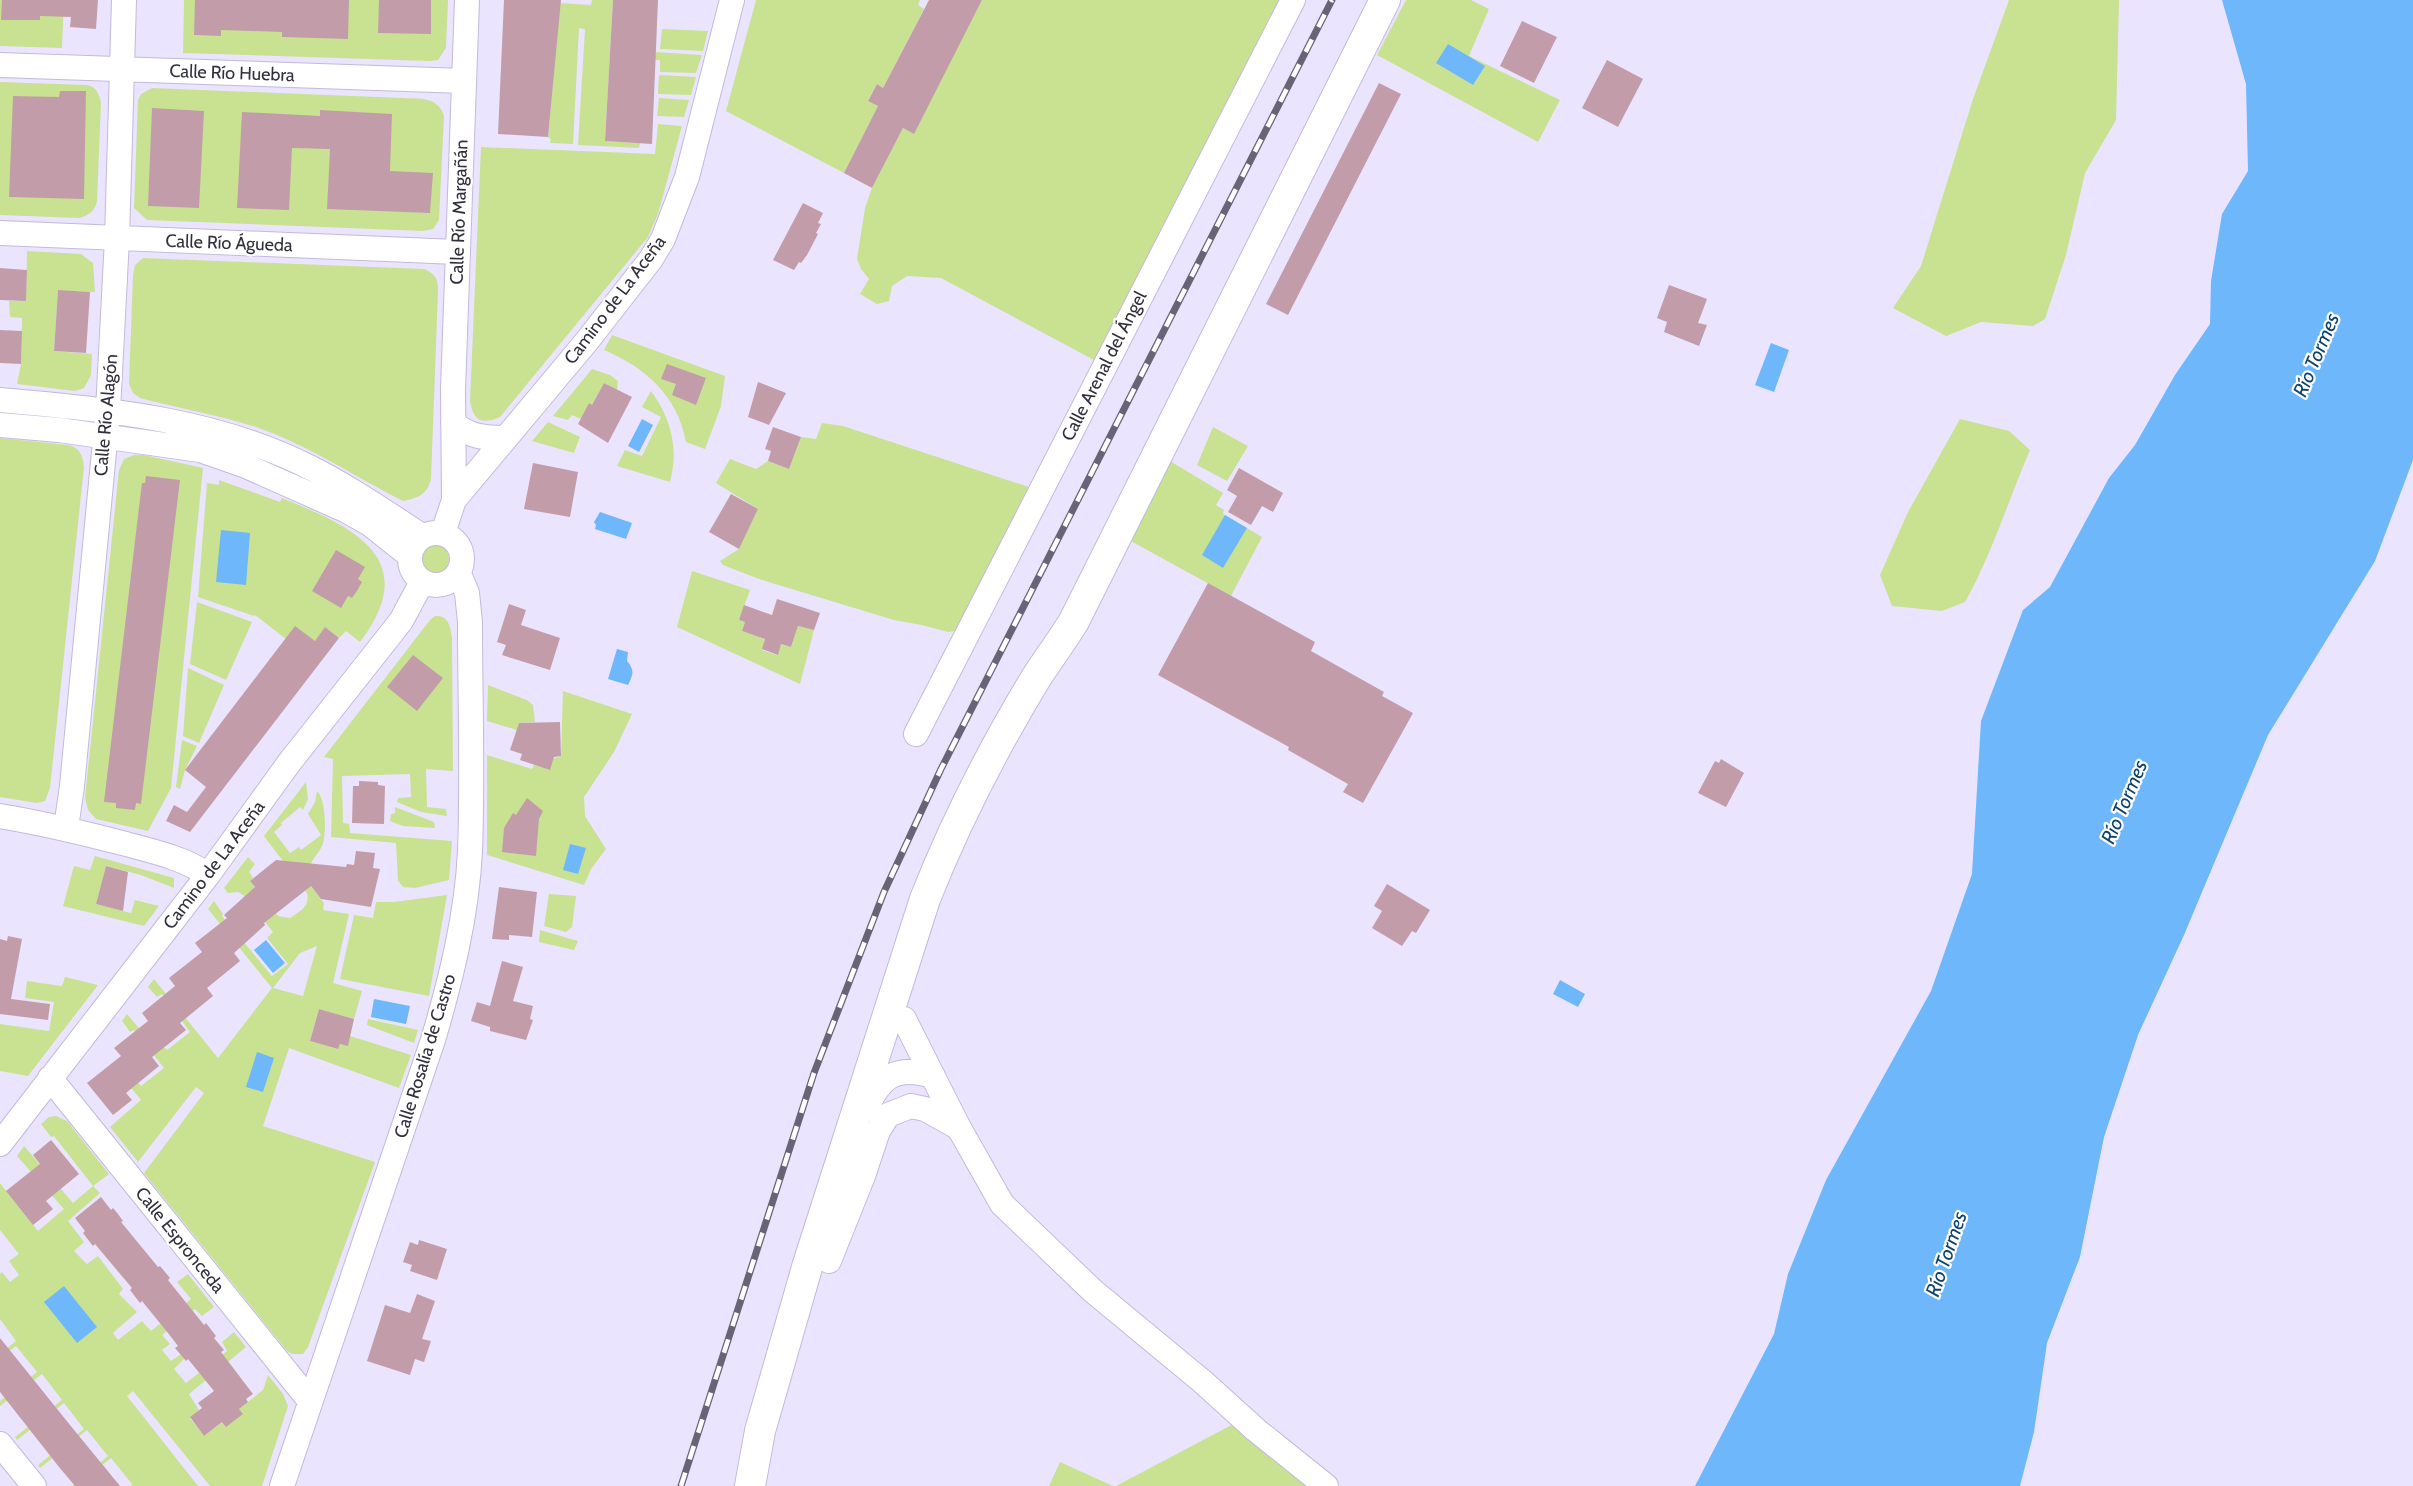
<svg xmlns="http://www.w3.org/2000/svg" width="2413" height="1486" font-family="Cabin,sans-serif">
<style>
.green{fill:#c8e292;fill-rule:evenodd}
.water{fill:#6eb7fb}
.building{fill:#c29da9}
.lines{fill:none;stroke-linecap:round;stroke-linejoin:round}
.minor-casing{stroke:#c2badb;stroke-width:26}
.tertiary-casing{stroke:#c2badb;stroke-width:32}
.minor{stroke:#fff;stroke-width:24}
.tertiary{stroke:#fff;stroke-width:30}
.rail-casing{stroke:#686475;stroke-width:7}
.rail{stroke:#fff;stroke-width:4.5;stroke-dasharray:14;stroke-linecap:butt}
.labels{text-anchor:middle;stroke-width:4.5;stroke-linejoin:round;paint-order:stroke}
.street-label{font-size:18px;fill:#322f3c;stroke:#fff}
.water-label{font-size:20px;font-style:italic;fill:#0c426d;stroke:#fff}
</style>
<rect width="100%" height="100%" fill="#eae4ff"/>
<path class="green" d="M0,0h64l-2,48 -62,-2z
M184,0h264l-2,48 -8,12 -9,1 -246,-8z
M592,0h21l-8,141 35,2 -1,5 -61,-3 7,-116 -6,-1 -6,116 -23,-1 1,-4 -3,-2 12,-134 31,2z
M756,0h164l-2,5 6,4 -41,79 -6,-4 -9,16 10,6 -34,67 -118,-62z
M982,0h298l-186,360 -153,-82 -34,-2 -15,10 -3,15 -12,3 -17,-10 9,-15 -8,-10 -4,-10 8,-51 7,-20 31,-60 10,5z
M1406,0h65l18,9 -20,47 91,44 -22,42 -161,-87z
M2009,0h110l-3,120 -31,53 -19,82 -21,64 -12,7 -52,-4 -35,14 -53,-28 28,-42 52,-167z
M662,29l46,2 -5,20 -43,-2z
M655,52l47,3 -6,18 -36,-1v-12h-6z
M659,75l37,2 -5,18 -33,-1z
M0,82l87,3c10,2 12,9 14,18l-4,98c-2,10 -8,14 -17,17l-80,-3z
M152,88l251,10c17,1 35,-2 41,18l-5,104 -6,9 -10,2 -276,-11 -13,-12 4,-108 3,-6z
M659,98l30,2 -5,17 -27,-1z
M658,124l24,2 -24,88 -10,23 -148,180c-18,8 -27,4 -30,-16l11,-254 174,7z
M27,251l54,3 12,9 2,29 -37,-1 -4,60 38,3 -1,21 -7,13 -9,3 -58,-7 4,-20 1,-46 -12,-1 -1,-16h17z
M143,258l282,11c11,6 13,10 13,22l-7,188c-4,16 -13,19 -28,22 -49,-25 -95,-56 -147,-74 -38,-12 -78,-19 -116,-29l-7,-5 -4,-9 4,-109 2,-10z
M612,335l113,41 -4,30 -16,43 -19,-7c-9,-47 -40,-74 -82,-92z
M592,369l18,6 8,6 -1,9 -13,-7 -12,22 -11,14 -9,-4 -4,5 -15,-4z
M651,391c20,27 28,58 19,91l-53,-16 8,-16 17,6 19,-39 -19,-10z
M1960,419l49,12 21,19c-22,51 -38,104 -65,152l-23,9 -50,-5 -12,-31 28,-63z
M548,422l32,15 -6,16 -42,-12z
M822,423l21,3 186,61 -74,144 -7,1 -26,-7 -28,-5 -135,-41 -36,-14 -3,-4 19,-12 19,-40 -42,-26 14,-24 26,10 12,-8 21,8 12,-32 15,2z
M1213,427l35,19 -21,35 -30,-16z
M0,438l68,7c12,3 15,10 16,22l-34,321 -5,13 -8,2 -37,-6z
M134,455h10l59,13 -32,320 -23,43 -52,-12 -8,-9 -3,-12 34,-328 5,-11z
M1170,461l53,32 -7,12 8,5 -1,4 39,23 -31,59 -102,-56z
M219,480l61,22 2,-4c72,29 141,61 78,144l-14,-11 -7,7 -13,-10 -11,13 -29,-2 -31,-24 -1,1 -56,-19 9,-114 12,2z
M421 559a14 14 0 1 1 28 0a14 14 0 1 1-28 0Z
M692,571l58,19 -11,30 6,2 -3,9 23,8 -3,11 15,5 4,-11 10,3 7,-21 16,4 -14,54 -123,-57z
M197,602l55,20 -26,58 -36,-16z
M435,616c13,-1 15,9 17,21l1,134 -27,-2 1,38 19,2 1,7 -26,-4 -24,-10 1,-4 13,-1 -1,-23 -68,2 1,47 6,1 1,9 102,8 -3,39 -34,8 -12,-1 -5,-6 -2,-38 -65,-6 2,-78 -9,-2 106,-137z
M188,668l36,17 -25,58 -16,-7z
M488,685l39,15 6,5 2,17 -16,1 -2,7 -30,-9z
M563,691l69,23 -18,38 -30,45 1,19 21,33 -15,20 -7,16 -97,-30v-100l45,14 2,-4 27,-9z
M182,740l15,6 -12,24 -5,19 -4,-2z
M306,782l2,17 -5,11 -3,-3 -19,16 1,2 -8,7 16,21 9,-6 2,3 20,-15 -13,-21 7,-12 2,-11c9,8 10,44 5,55 -8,15 -13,14 -16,34l18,23 -1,7 26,4 -16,69 29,8 -8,28 -35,-10 -9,32 28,8 2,-5 8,1 2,-9 61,19 -12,33 -110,-40 -26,78 112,36 -67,185 -5,7h-11l-5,-3 -143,-178 60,-80 -8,-6 -58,75 -28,-35 31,-27 -14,-17 6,-6 8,9 23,-18 -30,-38 -4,2 -8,-11 5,-7 28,33 5,-4 7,7 23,-18 -28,-38 -5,3 -9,-10 6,-8 64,79 54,-70 -64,-79 6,-8 9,13 -1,2 50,60 16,-12 -21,-26 6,-6 -30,-37 -5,-3 -10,1 -4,-5 24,-31 7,7 -6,8 4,6 -3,3 28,35 12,2c10,-7 20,-11 17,-25l-43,-57zM317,946l-14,50 -30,-8 27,-35z
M395,807l39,15 1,6 -32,-2 -13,-5 1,-7 4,-1z
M95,856l79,22v10l-33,-13 -35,-9 -10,38 35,9 4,-13 24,6 -15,20 -81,-20 11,-40 16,4z
M549,894l27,2 -4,31 -6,5 -22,-6z
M447,895l-18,101 -89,-17 14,-64 19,3 3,-16h18z
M540,930l38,11 -4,9 -35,-8z
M65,977l33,8 -70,91 -28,-5v-47l49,7 5,-29 -29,-4 2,-17 35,5z
M368,1019l50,11 -4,13 -47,-18z
M56,1116l11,5 42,53 -16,12 7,7 -32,28 16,21 -10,9 13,13 11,-8 25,33 -4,5 18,18 -24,21 5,7 24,-19 9,10 40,-32 -14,-17 11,-8 26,33 -12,9 -7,-7 -33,26 8,9 -8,6 9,11 10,-7 3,5 -10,10 12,14 41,-32 -5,-9 12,-10 12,15 -57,47 10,16 -9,8 14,18 18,-14 20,-8 -3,-5 24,-19 5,-15 15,19 5,12 -26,80h-52l-77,-95 -6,5 71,90h-67l1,-2 -21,-26 -35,28h-4l36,-30 -21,-26 -47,38 -2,-3 46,-36 -20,-26 -47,37 -2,-3 47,-37 -20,-26 -42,32v-5l37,-29 -21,-26 -16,12v-4l16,-13 -16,-22v-45l2,-2 8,10 9,-7 -10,-14 10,-7 -19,-24v-47l38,48 26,-22 -47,-53 7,-10 49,57 20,-17 -39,-50 -3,1 -10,-13 8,-7z
M1241,1420l75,66h-200z
M1060,1462l53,24h-64z"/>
<path class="water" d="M2222,0h191v460l-38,101 -107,174 -84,200 -46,100 -34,102 -24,120 -33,86 -13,89 -14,54h-325l79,-152 14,-60 38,-94 105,-189 41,-117 9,-153 42,-111 27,-23 59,-109 26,-33 40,-70 35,-51 1,-43 11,-67 26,-43 -2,-87z
M1448,44l37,22 -12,19 -37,-22z
M1771,343l18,7 -15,42 -19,-7z
M642,419l11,6 -14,27 -11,-6z
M600,512l32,11 -6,16 -31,-10 1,-4 -2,-3z
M1225,515l22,13 -24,40 -21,-13z
M221,530l29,3 -4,52 -30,-3z
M617,649l11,3 -1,9c8,9 6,14 1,24l-20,-6z
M570,844l16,4 -8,26 -15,-4z
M266,940l19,23 -12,10 -19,-23z
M1560,980l25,14 -7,13 -25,-13z
M374,999l36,7 -4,18 -35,-7z
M257,1052l17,6 -11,34 -17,-5z
M64,1286l33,41 -20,16 -33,-41z"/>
<path class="building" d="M2,0h96l-2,29 -26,-2 1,-10 -31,-1v4h-39z
M195,0h154l-1,39 -66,-2v-5l-31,-1 -30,-1v6l-27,-1z
M379,0h52v34l-53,-1z
M504,0h57l-13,137 -50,-3z
M613,0h45l-6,144 -47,-3z
M929,0h53l-68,134 -11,-6 -31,60 -28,-15 34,-67 -10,-5 9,-17 6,4z
M1522,21l35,16 -23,46 -34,-17z
M1607,60l36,19 -25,48 -36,-19z
M1379,83l22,11 -113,221 -22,-11z
M60,91h26l-2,108 -75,-2 4,-101 46,1z
M152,108l52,3 -5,97 -51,-2z
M320,110l72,4 -2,57 43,2 -3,40 -103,-4 3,-60 -38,-1 -3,62 -52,-2 5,-96 78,4z
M803,203l20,10 -5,10 3,1 -5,9 2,1 -11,21 -6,8 -2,-1 -5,8 -21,-10z
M0,268l27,2 -1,31 -26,-1z
M1669,285l38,14 -9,24 9,2 -8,21 -35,-14 3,-10 -10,-4z
M58,290l32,2 -4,61 -32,-2z
M0,330l22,1 -1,33 -21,-1z
M667,364l39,14 -10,27 -24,-10 4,-11 -15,-5z
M758,382l28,11 -17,32 -21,-8z
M604,383l28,14 -24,46 -30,-19 11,-21 3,2z
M773,427l28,10 -12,32 -21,-8 3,-10 -6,-2z
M533,463l45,9 -8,45 -46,-8z
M1239,468l44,25 -10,19 -11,-6 -11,19 -23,-13 9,-16 -10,-6z
M146,476l34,4 -39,324 -5,-1 -1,7 -19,-2v-5l-12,-1 36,-303 2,-16h3z
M731,494l27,15 -19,40 -30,-17z
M336,550l29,17 -7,12 4,3 -5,9 -5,7 -4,-2 -7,12 -29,-17z
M1208,583l107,59 -4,9 73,41 -2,4 31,17 -50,90 -20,-11 5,-8 -60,-34 1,-3 -131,-72z
M777,599l43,14 -6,17 -16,-4 -7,21 -10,-3 -3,11 -16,-6 3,-10 -23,-8 3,-9 -6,-2 5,-15 28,10z
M509,604l17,6 -5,15 39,13 -10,32 -48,-15 4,-10 -9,-3z
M295,626l20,15 10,-14 14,11 -149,194 -24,-11 8,-16 13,7 19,-25 -21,-17z
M413,655l30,23 -26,33 -30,-24z
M560,722l1,34 -7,1 -4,13 -30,-10 2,-6 -12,-4 9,-27z
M1721,759l23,14 -18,34 -28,-14 17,-32 4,2z
M359,781l19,1v3l7,1 -1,38 -32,-1 1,-37h6z
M527,798l16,13 -4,8 -3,37 -34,-4 2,-24 9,-15 3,2z
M356,851l19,2 -2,15 7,1 -9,38 -50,-8 -10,-13 -47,37 1,2 -31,28 6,8 -33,27 6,8 -33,27 6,7 -34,27 7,9 -33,27 6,7 -19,15 -26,-32 34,-27 -7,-8 34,-27 -6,-8 33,-27 -6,-8 33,-26 -7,-9 32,-25 -3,-3 31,-28 -5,-6 26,-21 70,7 1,-3 7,1z
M106,866l22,6 -5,39 -27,-7z
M1387,884l43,26 -14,23 -4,-2 -10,15 -30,-18 10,-17 -8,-5z
M499,887l38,5 -5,45 -23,-2v5l-17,-1z
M8,936l14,3 -11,60 39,5 -2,16 -48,-6v-75l7,2z
M502,961l21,6 -10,34 20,5 -3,13 3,1 -7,20 -36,-9v-4l-19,-6 6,-19 13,4z
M319,1009l35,10 -6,27 -8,-2 -2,5 -28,-8z
M51,1140l28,34 -33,27 7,8 -20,16 -27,-34 34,-27 -7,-9z
M101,1197l10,13 2,-2 5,6 5,7 -2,1 37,45 2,-1 10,12 -2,2 36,45 2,-2 10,13 -2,2 10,12 -3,2 32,42 -7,5 2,3 -9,7 4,5 -17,13 -4,-5 -18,14 -14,-19 12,-9 -4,-5 16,-12 -26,-32 -2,2 -11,-13 3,-2 -10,-13 -26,-32 -2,2 -10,-13 2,-2 -27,-32 -10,-12 -2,2 -10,-13 2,-2 -10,-13z
M419,1240l28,9 -10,31 -27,-9 2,-6 -9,-3 7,-20 8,3z
M417,1294l18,7 -13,38 9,2 -7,21 -9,-3 -5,16 -43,-14 18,-56 25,8z
M0,1338l70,87 50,61h-45l-16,-19 -59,-75z"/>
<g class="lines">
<g class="minor-casing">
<path id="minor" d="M0,65l464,16
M0,233l457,19
M0,400c108,10 211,18 309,67 40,20 76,45 113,69
M453,423c17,14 31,15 53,15
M0,425l59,5 141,20 46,16 99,44 25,14 39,31
M454,500l-1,-111 14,-389
M410 559a26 26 0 1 1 52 0a26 26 0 1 1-52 0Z
M443,533l11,-33 133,-159 64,-82 12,-20 24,-62 45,-177
M916,734l377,-734
M0,816c43,7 84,17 126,28 29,8 58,14 82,31
M66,828l6,-42 36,-376 9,-171 7,-239
M904,1019l55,109 43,76 91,87 110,91 53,48 70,56
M50,1078l260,323
M866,1110c14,-34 30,-45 67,-34
M0,1144l208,-269 81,-112 112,-142 21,-39
M829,1261l34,-85 15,-45 10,-16 23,-9 14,3 34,19
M0,1444l34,42
M282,1486l151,-446c18,-61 34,-125 37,-189 3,-76 0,-153 0,-229l-3,-29 -8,-19"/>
</g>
<g class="tertiary-casing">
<path id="tertiary" d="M750,1486l10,-55 48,-167 117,-365c30,-76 68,-150 111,-221 12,-19 26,-37 38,-57l311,-621"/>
</g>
<use href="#minor" class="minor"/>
<use href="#tertiary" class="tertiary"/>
<g class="rail-casing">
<path id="rail" d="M681,1486l133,-413 70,-181 57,-123 391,-769"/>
</g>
<use href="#rail" class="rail"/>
</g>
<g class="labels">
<g class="street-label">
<text transform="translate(232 73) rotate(2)" y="6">Calle Río Huebra</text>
<text transform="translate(459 212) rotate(-88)" y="6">Calle Río Margañán</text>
<text transform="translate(229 243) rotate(2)" y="6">Calle Río Águeda</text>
<text transform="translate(615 300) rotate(-53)" y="6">Camino de La Aceña</text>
<text transform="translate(1104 366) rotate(-63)" y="6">Calle Arenal del Ángel</text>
<text transform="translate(106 415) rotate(-85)" y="6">Calle Río Alagón</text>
<text transform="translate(214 865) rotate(-53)" y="6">Camino de La Aceña</text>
<text transform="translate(425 1056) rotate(-73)" y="6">Calle Rosalía de Castro</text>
<text transform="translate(180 1240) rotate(51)" y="6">Calle Espronceda</text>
</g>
<g class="water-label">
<text transform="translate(2316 355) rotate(-67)" y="7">Río Tormes</text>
<text transform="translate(2124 802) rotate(-67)" y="7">Río Tormes</text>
<text transform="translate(1946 1254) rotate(-71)" y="7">Río Tormes</text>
</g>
</g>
</svg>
